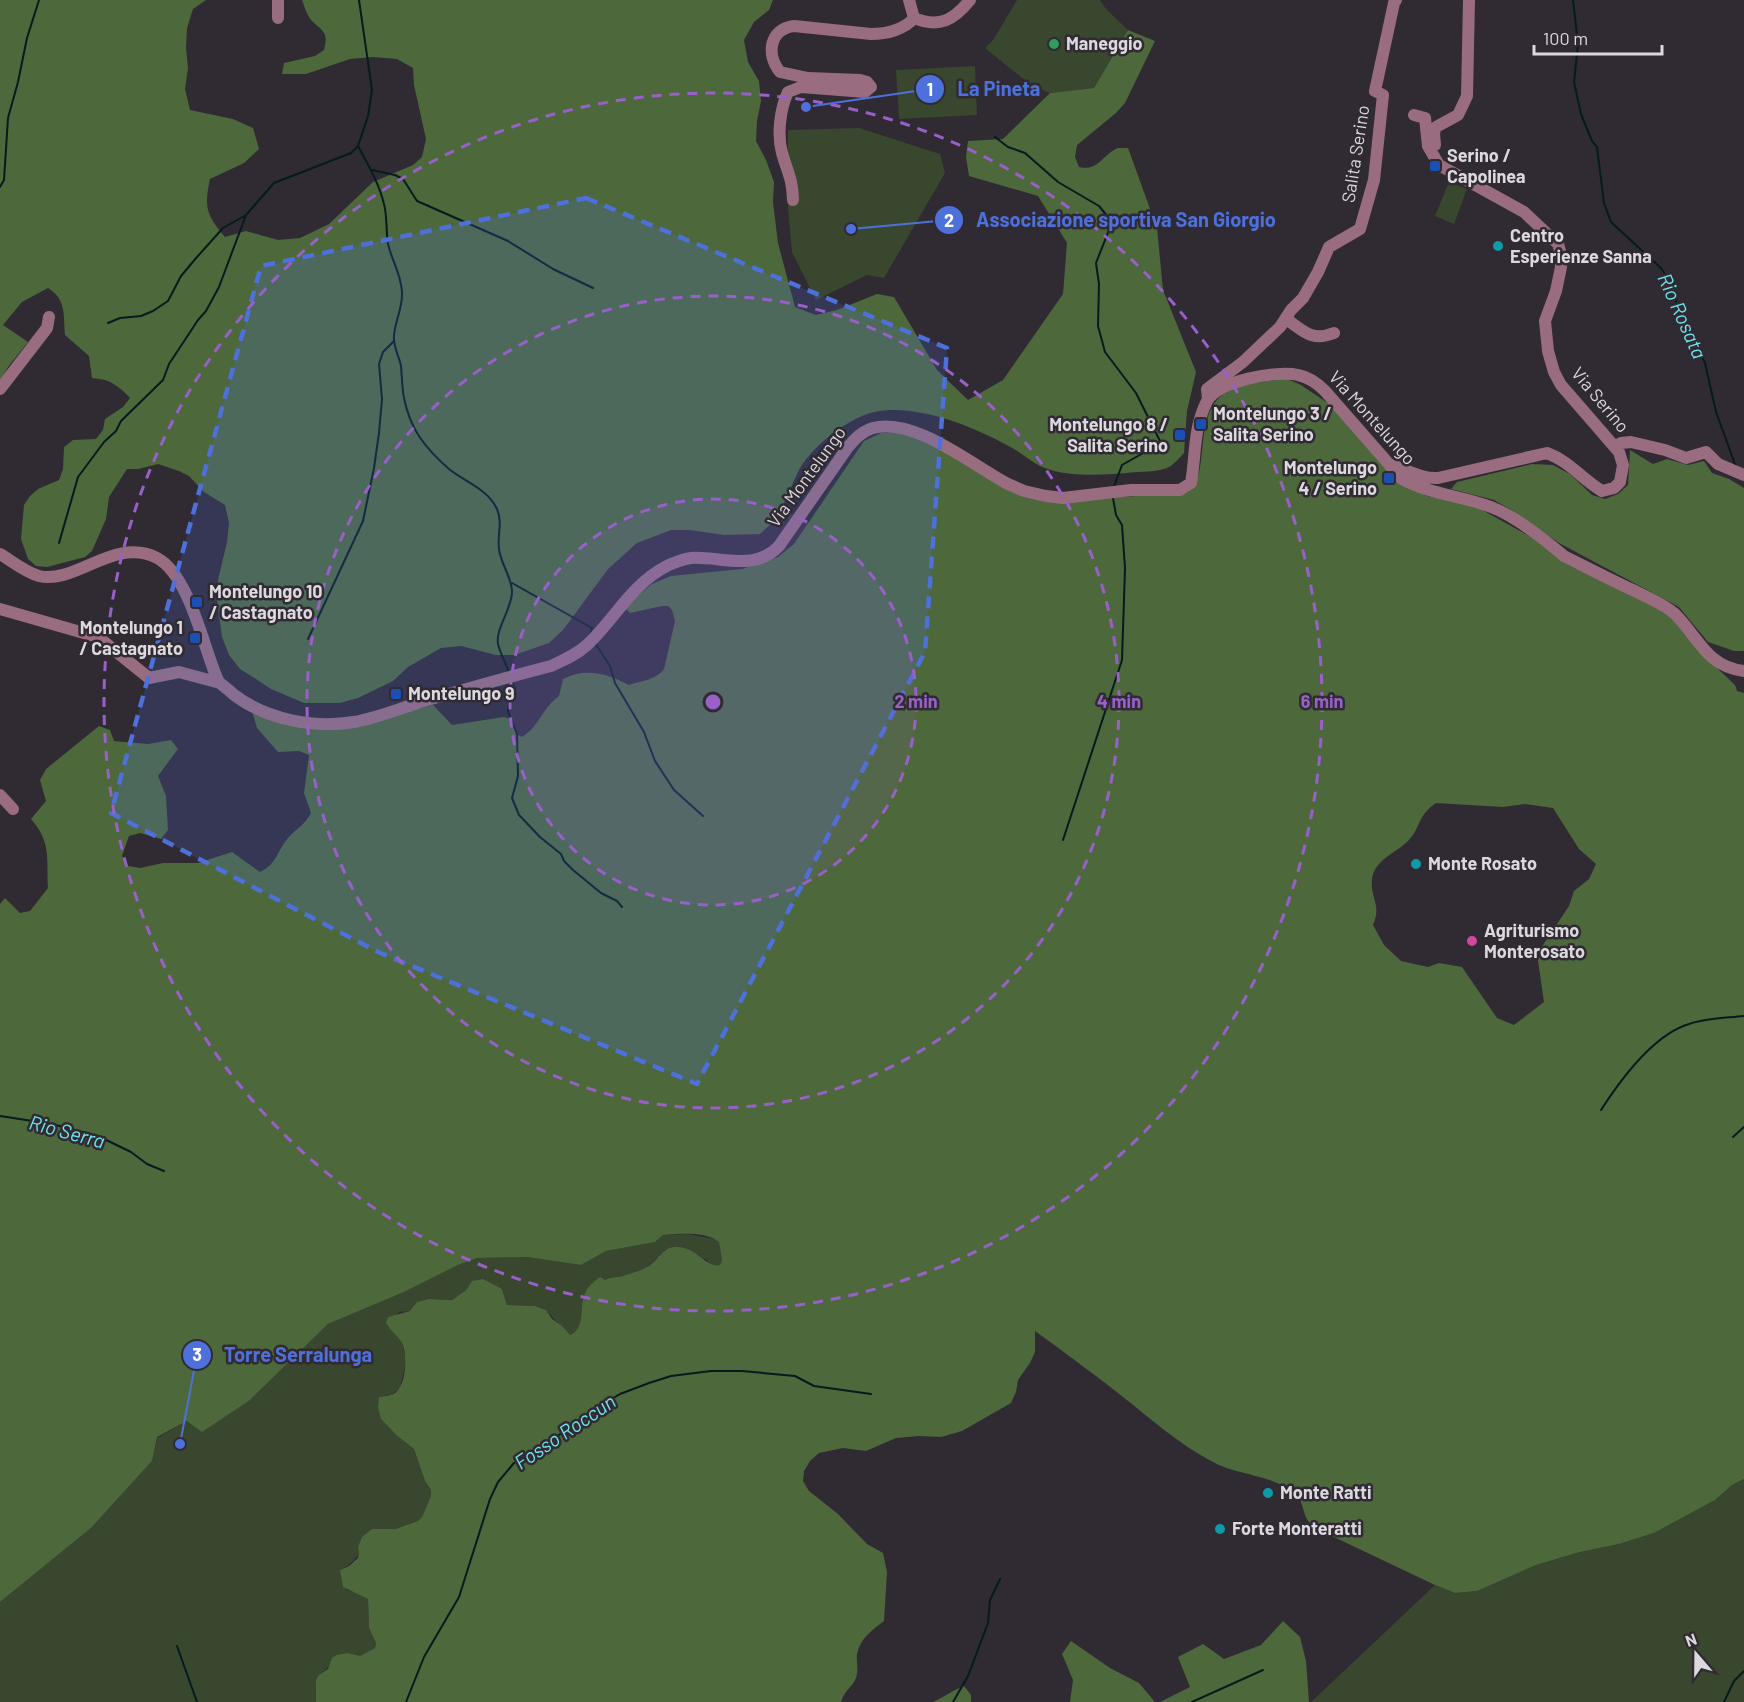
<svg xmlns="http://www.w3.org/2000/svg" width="1744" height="1702" font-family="Barlow,sans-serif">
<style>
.green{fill:#38472e}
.forest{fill:#4d683b;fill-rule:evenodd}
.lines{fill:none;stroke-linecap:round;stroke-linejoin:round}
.stream{stroke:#051c1e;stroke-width:2}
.minor{stroke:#996d7f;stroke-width:12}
.marked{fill:#4d70da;fill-opacity:0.2;stroke:#4d70da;stroke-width:4.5;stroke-dasharray:12 8;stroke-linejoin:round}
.ring{fill:none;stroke:#9860c8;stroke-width:3;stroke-dasharray:10 8}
.leisure-dot{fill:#2e9e5b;stroke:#302a33;stroke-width:2}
.transit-dot{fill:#1a4fb4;stroke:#302a33;stroke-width:2}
.culture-dot{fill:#0f9aa8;stroke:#302a33;stroke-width:2}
.hotel-dot{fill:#d1479c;stroke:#302a33;stroke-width:2}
.labels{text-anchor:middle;stroke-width:5;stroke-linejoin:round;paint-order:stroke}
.poi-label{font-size:18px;font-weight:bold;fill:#dcd8de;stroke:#302a33;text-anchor:start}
.street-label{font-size:18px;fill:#dcd8de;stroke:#302a33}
.water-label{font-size:20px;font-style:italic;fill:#70e3ec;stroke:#302a33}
.centre{fill:#9860c8;stroke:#302a33;stroke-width:3}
.ring-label{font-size:18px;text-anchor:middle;font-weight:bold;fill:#9860c8;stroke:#302a33;stroke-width:5;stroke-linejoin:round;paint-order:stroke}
.leader{fill:none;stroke:#4d70da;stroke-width:2}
.callout-dot{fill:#4d70da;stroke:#302a33;stroke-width:2}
.mark-label{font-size:18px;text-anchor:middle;font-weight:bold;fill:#fff}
.callout-label{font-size:20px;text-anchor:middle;font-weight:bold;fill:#4d70da;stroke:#302a33;stroke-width:5;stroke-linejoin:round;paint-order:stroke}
</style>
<rect width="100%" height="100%" fill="#302a33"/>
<path class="green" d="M1017,0h83l6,9 22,21 -34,58 -44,5 -18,-7 -47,-38 8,-8z
M975,66l2,49 -78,4 -3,-49z
M859,128l81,26 5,19 -61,105 -17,-3 -51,25 -24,-48 -4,-44v-78z
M1449,182l18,7 -13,35 -19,-8z
M688,1234l27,5 4,3 3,18 -2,5c-7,1 -10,0 -14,-6l-41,-9 -17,17 -27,10h-11l-24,14c-5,14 0,38 -17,45l-23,-26 -11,-4 -28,-1 -5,-16 -30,-8 -6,9 -14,10 -23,-1 -19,12 -11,1 -11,15 9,7 6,11 3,16 -6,27 -9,7 -12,2 2,22 15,16 18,14 11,32 6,9v6l-9,21 -4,4 -23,8h-23c-10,18 -13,32 -32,41l7,20 11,3 10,6 1,29 7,15 -1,5 -15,8 -12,-3c-22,17 -34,18 -32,49h-316v-100l91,-74 61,-67 5,-23 30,-17 63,-21 78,-76 76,-32 54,-27 19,-7 50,-1 54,8 25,-14 49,-9 8,-7z
M1744,1479v223h-433l124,-117 20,8 22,-2 59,-26 44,-13 39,-8 35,-11 61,-33 17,-15z"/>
<path class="forest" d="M0,0h206l-13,9 -6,19 -1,20 2,20 -3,21 5,21 43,9 20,9 6,21 -15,14 -34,16c-6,28 -4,36 15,58l21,-6 32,9 22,-2 29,-14 44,-42 40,-17 9,-8 4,-18 -12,-54 -1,-17 -16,-9 -24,-2 -23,2 -44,15h-24l2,-11 31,-7 9,-6c4,-17 1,-17 -11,-28 -6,-6 -8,-14 -11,-22h471l-4,10 -15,12 -10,18 4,22 11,19 2,20 -4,20 -1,20 10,19 8,22 -1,20 5,41 17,64 21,8 21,-5 40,-16 17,3 43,73 31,30 35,-20 60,-86 4,-51 -29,-47 -69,-20 -3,-19 2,-16 35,-2 47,-46 44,-5 34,-58 27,11 -30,62 -9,10 -39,32 -2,12 4,10c19,5 24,-13 39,-19 1,0 9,0 10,0l29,80 6,62 33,82 -9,39 -3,42c-4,4 -8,9 -13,13 -11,7 -32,5 -45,7 -24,2 -58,4 -81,-5 -11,-4 -21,-13 -31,-19 -38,-22 -109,-52 -152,-33 -23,10 -48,30 -62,52 -9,17 -15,38 -27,53 -3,5 -9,9 -13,13l-36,1 -34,-5h-19l-34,13 -29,26 -45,61 -14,13 -35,12h-18l-35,-9 -20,2 -33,19 -15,14 -35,17 -18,5h-36l-33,-14 -15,-10 -16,-10 -11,-14 -7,-18 -5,-37 1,-20 9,-38 2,-19 -4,-18 -21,-13 -15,-16 -10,-5 -21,-7 -20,5h-11l-18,28 -3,22 -14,32 -7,6 -38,10 -11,-1 -8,-7 -7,-20 3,-34 6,-9 8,-7 21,-9 4,-11 1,-22 9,-7 23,-1 7,-9 2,-11 18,-12 7,-9c-11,-12 -20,-19 -38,-20l-3,-22 -24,-21c-2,-20 2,-35 -17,-47l-26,14 -19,23 25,17 -20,25 -8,14z
M1285,378l16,7 28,19 76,81 22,11 48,10 188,104 28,27 27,32 17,16 2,6 7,2v786l-12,6 -17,15 -61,33 -35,11 -39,8 -44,13 -59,26 -22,2 -20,-8 -120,-57c-16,-12 -8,-27 -23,-37 -24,-17 -57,-16 -81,-30 -32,-17 -60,-42 -88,-64 -29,-23 -58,-44 -88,-66v21l-5,11 -12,17 -2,12 -5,11 -49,28 -21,6 -22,-1 -23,2 -30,13 -23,-3 -24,5 -9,8 -6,10 -1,10 6,10 29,23 29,30 16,9 4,19 -3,49c-12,9 -24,18 -27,33 -1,8 2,15 -1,24 -4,10 -11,11 -15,24h-525v-22l3,-5 9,-6 4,-11 5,-3 11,-2 12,3 15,-8 1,-5 -7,-15 -1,-29 -25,-12 -3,-17 9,-4 9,-8 1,-6 -1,-5 4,-10 10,-8h23l23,-8 4,-4 9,-21v-6l-6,-9 -11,-32 -18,-14 -15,-16 -3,-11 1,-11c6,-1 14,-1 18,-6 9,-8 10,-35 6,-46 -4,-9 -13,-14 -17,-22l2,-6 22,-6 7,-9 12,-3 23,1 14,-10 6,-9 11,-2 19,10 5,16 28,1 11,4 6,9 10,7 8,9c17,-7 8,-30 16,-44 3,-6 9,-10 14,-14l5,3c6,-4 12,-2 18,-4 6,-2 22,-7 26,-10 9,-6 13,-18 26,-19 20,-2 31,21 45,18l2,-5 -3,-18c-14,-11 -40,-8 -56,-7l-8,7 -49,9 -25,14 -54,-8 -50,1 -19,7 -54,27 -76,32 -78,76 -48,32 -15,-11 -30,16 -5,24 -61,67 -91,74v-698l5,-6 15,15 10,-2 18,-23c-2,-29 4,-45 -17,-69l15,-18 -6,-21 6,-11 53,-43 11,4 4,11 34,3 23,-4 7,9 -20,27 8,20 2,34 -7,9 -21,-6 -11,3 -7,20 6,10 12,2 23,-5h35l34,-11 28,20c17,-8 17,-21 28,-34 9,-10 17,-13 23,-25l-7,-20 5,-38 -10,-4 -21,1 -21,-24 -5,-17 96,16 85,-22 19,20 52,-8 6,2 6,15 6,3c17,-10 21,-30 37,-41l4,-17c23,-12 45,-5 66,6 12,-4 27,-5 35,-16l11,-48 -3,-11 -4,-4h-6l-32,7 -4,-4 1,-5 25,-20 19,-8 71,-7 36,-12 16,-13 70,-103 17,-8h27l27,11 86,52 31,5 135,-8c25,-14 4,-82 39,-100 17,-10 40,-11 59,-15zM1436,803l67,4 22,-3 28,4 26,41 17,15 -7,15 -15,12 -5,15 -32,48 7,48 -30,23 -17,-7 -35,-51 -23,-4 -11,4 -27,-6 -17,-16 -11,-20c9,-20 -3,-27 -1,-45 2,-21 25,-27 37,-40 12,-13 8,-24 27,-37z
M1630,450l23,14 14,-5 21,6 16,-4 8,12 17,6 15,9v163h-10l-26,-9 -29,-35 -120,-64 -46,-32 -19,-11 -43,-11 6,-7 75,-18 21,1 17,9 22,21 13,4 13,-5 10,-9z
M1283,1621l17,16 6,24 3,41h-149l30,-15 -12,-30 25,-13 21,15 37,-14z
M1071,1641l39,27 29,15 16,19h-85l3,-22 -11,-26z
M964,1686l7,9v7h-38c11,-5 20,-12 31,-16z"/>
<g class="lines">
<path class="stream" d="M1573,0l5,44 -4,38 7,32 11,27 5,6 7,56 7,19 50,46 8,12 8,25 28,58 11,49 20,55
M995,137l13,10 17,6 33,29 41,24 9,11 1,13 -13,33 3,21 -1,42 7,26 31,41 25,50 -39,22 -9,24
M358,146c10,19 21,37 26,58 3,10 2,27 4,40 4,17 13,30 14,48 1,16 -7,28 -8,44 -1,10 5,20 7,30 1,11 1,22 3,32 6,31 21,50 45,71 16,13 39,20 48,40 6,14 0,26 2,40 2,16 13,28 13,43 0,16 -17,38 -14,52 2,9 8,19 11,29
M372,170l23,5 8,4 14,22 91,40 45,28 40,19
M0,187l4,-7 4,-62 10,-36 9,-44 12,-38
M108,323l12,-5 21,-2 12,-5 15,-10 13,-25 16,-19 26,-29 23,-13 28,-32 77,-30 7,-7 10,-30 4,-26 -13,-90
M59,543l19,-66 26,-35 12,-11 5,-10 42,-41 6,-16 29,-44 8,-9 13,-24 27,-72
M512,583l80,45 -2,7
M308,639l55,-118 11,-53 5,-35 3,-34 -3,-35 4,-12 11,-11
M595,643l15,23 5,17 29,49 11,29 19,29 29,26
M512,681l3,7 -6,14 -1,9 9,23 1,42 -6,22 7,17 21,22 21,17 3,7 9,9 28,23 16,8 5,6
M1063,840l59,-180 3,-92 -3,-43 -6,-10 -3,-17
M1601,1110c20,-31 52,-75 88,-86 17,-6 37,-6 55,-8
M0,1116l52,8 46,12 33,16 16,12 17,7
M1733,1137l11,-10
M177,1646l20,56
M406,1702l18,-45 35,-60 31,-98 8,-17 16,-19 33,-19 40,-30 33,-20 29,-11 22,-7 40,-5h31l53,5 19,10 57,8
M953,1702l15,-26 20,-53 2,-23 10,-21
M1192,1702l71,-32
M1724,1702l10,-21 10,-10"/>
<path class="minor" d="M278,0v18
M914,18c25,10 39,3 56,-18
M1435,145l-1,-12 2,-6 22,-12 9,-19 2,-96
M793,200c-1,-23 -5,-26 -11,-47 -5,-18 -2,-44 6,-61l13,-5 64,5 6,-5 -4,-5 -7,-2 -52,-2 -28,-6c-14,-17 -11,-43 14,-46l77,8c15,0 33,-4 43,-16l-5,-18
M1286,319c18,12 25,23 48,14
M0,389l47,-61 2,-11
M1208,399l-1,-10 36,-27 37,-35 11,-17 12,-12 15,-26 11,-25 31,-18 14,-49 9,-85 -8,-4 19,-88 2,-3
M1615,446l6,-3 10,-1 34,8 21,8 20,-6 12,12 26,11
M1389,464c17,5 32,15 49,14l109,-25c22,8 35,26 55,38l12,-3 6,-6 3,-17 -4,-13 -58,-67 -7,-13 -6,-21 -3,-30 11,-30 5,-24v-13l-3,-10 -34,-32 -85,-47 -11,-19 -3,-28 -11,-3
M0,554c12,7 25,18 39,22 36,9 76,-40 118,-18 29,15 44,77 55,107 2,6 4,12 7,17 4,4 10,8 14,12 32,25 81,35 121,28 23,-4 47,-14 70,-21 42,-12 84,-24 127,-35 13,-6 25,-11 36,-21 27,-25 44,-60 78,-78 7,-4 19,-8 26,-9 30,-2 64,14 88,-12l69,-99c7,-8 14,-16 25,-19 42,-11 99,37 135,56l16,7 22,5 17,2 68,-8h49l11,-7c5,-29 2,-54 16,-82 10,-20 70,-31 91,-26 11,2 19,8 27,16l77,88c27,15 60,17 89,28 24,9 53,32 73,49 24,12 47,24 71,35 13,7 29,13 40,23 24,24 32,53 69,57
M0,609l98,28 51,41 30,-6 41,11
M0,795l13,14"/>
</g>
<path class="marked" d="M586,198l361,150 -22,304 -228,432 -319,-132 -267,-139 150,-547z"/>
<circle cx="713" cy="702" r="203" fill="#9860c8" fill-opacity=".12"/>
<g class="ring">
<circle cx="713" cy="702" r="203"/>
<circle cx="713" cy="702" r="406"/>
<circle cx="713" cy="702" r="609"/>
</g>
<circle class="leisure-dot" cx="1054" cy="44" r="6"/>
<g class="transit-dot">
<rect x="1429" y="160" width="12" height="12" rx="3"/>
<rect x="1195" y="418" width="12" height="12" rx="3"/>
<rect x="1174" y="429" width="12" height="12" rx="3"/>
<rect x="1383" y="472" width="12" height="12" rx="3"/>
<rect x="191" y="596" width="12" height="12" rx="3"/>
<rect x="189" y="632" width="12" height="12" rx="3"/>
<rect x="390" y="688" width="12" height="12" rx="3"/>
</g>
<g class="culture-dot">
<circle cx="1498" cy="246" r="6"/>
<circle cx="1416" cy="864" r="6"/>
<circle cx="1268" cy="1493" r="6"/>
<circle cx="1220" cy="1529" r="6"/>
</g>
<circle class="hotel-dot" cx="1472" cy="941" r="6"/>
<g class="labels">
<g class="poi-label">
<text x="1066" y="50">Maneggio</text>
<text x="1447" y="162">Serino /<tspan x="1447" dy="21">Capolinea</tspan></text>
<text x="1510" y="242">Centro<tspan x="1510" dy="21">Esperienze Sanna</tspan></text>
<text x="1213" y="420">Montelungo 3 /<tspan x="1213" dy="21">Salita Serino</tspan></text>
<text x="1168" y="431" text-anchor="end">Montelungo 8 /<tspan x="1168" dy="21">Salita Serino</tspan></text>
<text x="1377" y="474" text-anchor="end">Montelungo<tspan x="1377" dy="21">4 / Serino</tspan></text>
<text x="209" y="598">Montelungo 10<tspan x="209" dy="21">/ Castagnato</tspan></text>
<text x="183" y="634" text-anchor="end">Montelungo 1<tspan x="183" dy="21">/ Castagnato</tspan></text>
<text x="408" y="700">Montelungo 9</text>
<text x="1428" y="870">Monte Rosato</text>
<text x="1484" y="937">Agriturismo<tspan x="1484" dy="21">Monterosato</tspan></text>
<text x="1280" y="1499">Monte Ratti</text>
<text x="1232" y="1535">Forte Monteratti</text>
</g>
<g class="street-label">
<text transform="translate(1356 154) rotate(-81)" y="6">Salita Serino</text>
<text transform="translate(1600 400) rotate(50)" y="6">Via Serino</text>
<text transform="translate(1372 418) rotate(48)" y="6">Via Montelungo</text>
<text transform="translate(807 477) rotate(-54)" y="6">Via Montelungo</text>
</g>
<g class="water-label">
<text transform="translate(1682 316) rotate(66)" y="7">Rio Rosata</text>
<text transform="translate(67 1132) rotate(15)" y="7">Rio Serra</text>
<text transform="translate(565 1432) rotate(-34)" y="7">Fosso Roccun</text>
</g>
</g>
<circle cx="713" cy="702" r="9" class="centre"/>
<g class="ring-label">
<text x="916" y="708">2 min</text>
<text x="1119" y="708">4 min</text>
<text x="1322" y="708">6 min</text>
</g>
<path class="leader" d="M806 107L930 89M851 229L949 220M180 1444L197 1355"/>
<g class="callout-dot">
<circle cx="806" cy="107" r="6"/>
<circle cx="851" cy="229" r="6"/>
<circle cx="180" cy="1444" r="6"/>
<circle cx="930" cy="89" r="15"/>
<circle cx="949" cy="220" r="15"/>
<circle cx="197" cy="1355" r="15"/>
</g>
<g class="mark-label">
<text x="930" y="96">1</text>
<text x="949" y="227">2</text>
<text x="197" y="1361">3</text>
</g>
<g class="callout-label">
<text x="999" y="96">La Pineta</text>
<text x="1126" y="227">Associazione sportiva San Giorgio</text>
<text x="298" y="1362">Torre Serralunga</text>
</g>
<g transform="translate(1696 1654) rotate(340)" stroke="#302a33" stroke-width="4.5" paint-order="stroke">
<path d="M0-4.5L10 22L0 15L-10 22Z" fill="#dcd8de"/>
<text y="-9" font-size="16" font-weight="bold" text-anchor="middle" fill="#dcd8de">N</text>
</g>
<path d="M1534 45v9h128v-9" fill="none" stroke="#dcd8de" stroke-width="3"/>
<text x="1543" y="45" font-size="18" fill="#dcd8de" stroke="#302a33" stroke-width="4.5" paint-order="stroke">100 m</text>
</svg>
